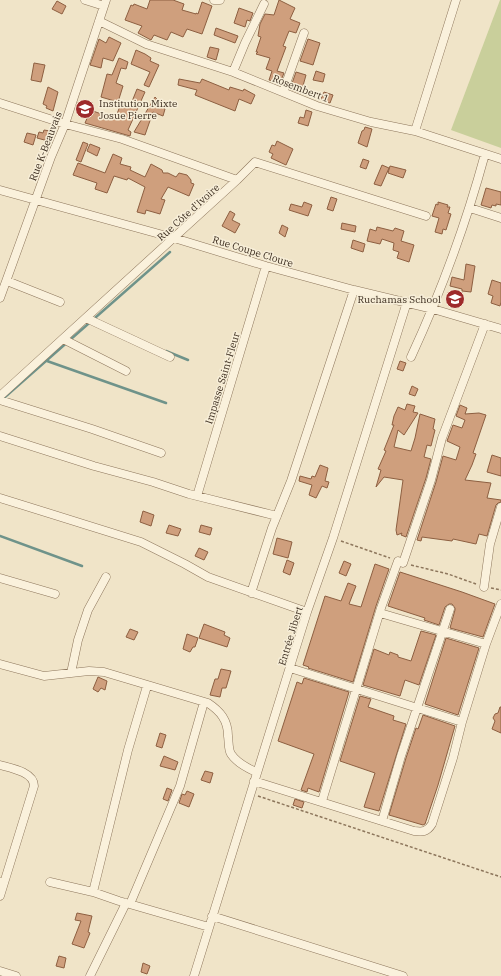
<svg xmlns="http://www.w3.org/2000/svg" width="501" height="976" font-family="'IBM Plex Serif',serif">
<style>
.green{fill:#c9cf9b}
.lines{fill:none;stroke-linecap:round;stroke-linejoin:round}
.stream{stroke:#6f938a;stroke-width:2.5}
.building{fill:#cf9f7d;stroke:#8d5f41}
.minor-casing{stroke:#8d765c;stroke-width:9}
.path{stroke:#8d765c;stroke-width:1.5;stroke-dasharray:3 2;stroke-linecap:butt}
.minor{stroke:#faf1dc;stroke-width:8}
.labels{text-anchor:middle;stroke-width:3;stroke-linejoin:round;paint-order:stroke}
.street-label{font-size:10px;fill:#3d2e20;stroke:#f7eed8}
.poi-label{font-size:10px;fill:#3d2e20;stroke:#f7eed8;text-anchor:start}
</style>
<rect width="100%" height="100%" fill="#f0e4c8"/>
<path class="green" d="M500,0h1v148l-50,-18z"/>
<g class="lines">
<path class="stream" d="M166,351l22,9
M47,361l119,42
M5,397l165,-145
M0,536l82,30"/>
</g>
<path class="building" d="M150,0h23l11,4 -2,6 14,4v-1l2,1 4,-12 10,4 -10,28 -15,-5 -4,8 -12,-5 -4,8 -13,-5 -3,5 -13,-7 4,-7 -17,-6 6,-15 2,1 1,-2 13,5z
M279,0l16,8 -5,11 10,4 -4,10 -7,-2 -6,15 3,1 -9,24 7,2 -4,10 -11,-3 3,-9 -6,-2 4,-11 -14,-4 2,-2h-2l5,-15 -3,-1 2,-12 5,-10 9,1z
M57,1l9,5 -4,8 -10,-5z
M239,8l14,5 -3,8 -3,-1 -2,7 -11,-4z
M216,28l22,8 -3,7 -21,-8z
M109,37l12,6 -8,18 -10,-3 -2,10 -11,-3 9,-26 7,4z
M308,39l12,4 -7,22 -13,-4z
M210,47l9,2 -3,11 -9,-3z
M136,50l9,4 6,4 -1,3 9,4 -10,22 -5,-2 6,-13 -19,-8z
M119,58l9,4 -2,7 -5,-1 -5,15 7,3 -5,16 -17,-5 6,-23 5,1z
M34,63l11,2 -4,17 -10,-2z
M316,71l9,3 -2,8 -10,-2z
M296,72l10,3 -5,18 -11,-4z
M179,79l21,4 2,-4 27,11 1,-3 13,4 1,-2 11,6 -4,9 -12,-5 -4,12 -40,-16 2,-5 -19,-5z
M48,87l10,5 -5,19 -7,-3 1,-2 -4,-2z
M137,89l8,3 -17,38 3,2 -1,4 -45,-13 3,-7 2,1 3,-6 22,8 7,-18 9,3z
M324,92l9,3 -3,8 -9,-4z
M155,97l2,2 -1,4 9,6 -2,7 -10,-4 -8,23 -11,-3z
M306,110l6,2 -4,14 -10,-3 2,-6 4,1z
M365,127l7,2 -5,18 -9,-4 4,-12 2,-1z
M44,130l6,1 -2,10 -11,-3 2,-6 4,1z
M27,133l9,2 -3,10 -9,-3z
M277,141l16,8 -7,16 -15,-7 2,-4 -4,-2 3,-7 3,1z
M83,142l5,2 -7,18 -5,-2z
M90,144l10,4 -3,8 -10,-5z
M113,154l9,4 -2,6 11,3 -1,3 15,7 6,-13 11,6 1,3h5l8,4 3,-4 8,2 4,5v3l3,1 -5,12 -21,-9 -7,12 4,1 -5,14 -14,-4 -1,4 -8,-2 8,-25 -17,-9 -1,2 -13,-4 -7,17 -12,-4 2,-6 -24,-8 5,-12 27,10z
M363,159l6,2 -3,8 -6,-2z
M382,165l7,3 -8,18 -7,-2z
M390,166l16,4 -3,8 -15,-5z
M486,188l15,4v13l-5,-1v2l-4,-1 -1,3 -10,-3z
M331,197l6,2 -4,12 -6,-2z
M304,202l8,3 -4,11 -19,-6 2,-6 11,3z
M438,202l10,3 -1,2h3l-2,6 3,1 -5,16 -3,-1 -1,5 -7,-2 4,-14 -7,-2 4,-12 2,1z
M230,211l5,3 -3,6 8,4 -5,9 -13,-7z
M342,223l14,3 -1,6 -14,-3z
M282,225l6,3 -3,9 -6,-4z
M377,227l16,4 2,-3 9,3 -3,10 13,4 -5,17 -12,-4 2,-6 -6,-2 1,-7 -12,-4 -2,5 -13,-3 3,-12 6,2z
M353,240l12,4 -2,8 -12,-4z
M466,264l9,2 -4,26 -9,-1v-2l-12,-3 2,-9 12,3z
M492,280l9,3v19l-1,4 -9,-3 2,-7 -5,-2z
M400,361l6,2 -3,8 -6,-2z
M412,386l6,3 -3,7 -6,-2z
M407,404l8,2 -2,6 5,1 -14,22 -6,-5 -4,17 17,4 4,-13 5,-24 15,5 -2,10 2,1 -4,16 -4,-1 -3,12 7,2 -5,19 -20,59 -5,-2 1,-2 -5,2 -1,-5 7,-50 -19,-3 -8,10 5,-17 -3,-1 8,-18 -2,-1 10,-25h-2l2,-9 4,-9 7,3z
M460,405l7,3 -2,6 14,-1 7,2 -13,38 3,1 -4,11 -7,15 26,3 -4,15 14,2v2l-3,1 -2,2 -9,31 -8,-2 -3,10 -23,-5 -1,2 -30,-4 -1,4 -4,-1 19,-58 7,-26 13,4 4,-13 -13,-6 6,-16 9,3 3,-8 -9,-4z
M492,455l9,3v18l-14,-4z
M320,465l8,3 -3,13 4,1 -2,6 -5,-2 -6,12 -7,-3 3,-10 -13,-4 1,-5 11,3 1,-3 3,1z
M143,511l11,4 -3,11 -11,-4z
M169,525l12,4 -3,7 -12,-3z
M201,525l11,3 -2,7 -11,-3z
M277,538l15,4 -4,16 -15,-4z
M199,548l9,4 -4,8 -9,-4z
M287,560l7,3 -4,12 -7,-3z
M344,561l7,3 -5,12 -7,-3z
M375,564l14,5 -13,37 -23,76 -45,-14 1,-1 -6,-2 22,-69 16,5 7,-18 8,3 -7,18 12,3z
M400,572l62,20 33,12 -12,33 -33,-9 5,-18v-2l-3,-4h-3l-4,3 -6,18 -15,-5 1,-2 -37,-12z
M204,624l21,8 -1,3 6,3 -3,9 -28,-9z
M130,629l8,3 -4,8 -8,-3z
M421,631l15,4 -17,50 -14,-5 -5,16 -37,-11 11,-36 15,6 1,-3 8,3v2l13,4z
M187,634l11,4 -3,9h-2l-3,5 -7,-3z
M446,638l33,10 -21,67 -33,-11z
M221,669l10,2 -5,17h-4l-2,9 -10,-2 5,-16h3z
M98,677l9,4 -2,9 -4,-2 -3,4 -5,-3z
M304,678l45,14 -30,100 -11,-4 -1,4 -6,-2 13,-36 -36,-13 19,-59 5,2z
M360,696l11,3 -3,8 26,9 -1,4 13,4 -27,87 -15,-4 11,-34 -35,-12z
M500,707h1v26l-9,-4 3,-8 -2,-3 2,-4 3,-1z
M423,715l32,11 -17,59 -13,39 -2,1 -34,-10 17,-57 10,-30 2,1z
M160,733l6,2 -4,13 -6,-2z
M164,756l14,6 -3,8 -15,-4z
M205,771l8,2 -3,10 -9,-3z
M167,788l5,2 -4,11 -5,-2z
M187,791l7,3 -5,13 -10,-4 3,-9 3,1z
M295,799l9,3 -2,6 -9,-3z
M77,913l15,3 -4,16 2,1 -6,15 -12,-4 9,-23 -6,-1z
M59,956l7,2 -2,10 -8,-2z
M143,963l7,3 -3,8 -6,-2z"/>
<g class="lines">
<g class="minor-casing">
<path id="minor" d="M85,0l19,6
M214,0h6
M99,21l47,23 87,28 84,34 54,16 44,9 86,28
M233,72l12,-29 19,-39
M283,92l21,-59
M0,103l65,21 57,15 115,41
M415,131l41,-131
M0,190l174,48 92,28 88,24 79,19 68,20
M470,208l31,10
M7,281l53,21
M0,298l51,-141 14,-33 41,-124
M86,318l84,39
M63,339l63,32
M411,357c30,-65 55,-133 74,-203
M0,396l237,-216 18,-18 171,54
M0,400l92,29 69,24
M0,436l94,30 59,16 36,12 88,22
M197,496l69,-230
M0,498l141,44 44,22 23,13 99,35
M403,563l28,-83 11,-42 43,-114
M0,578l55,16
M484,587l6,-43 11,-37
M251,593l21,-65 19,-47 63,-191
M380,613l106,31 -24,78
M486,644l15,-40
M0,664l44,12 45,-5 15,1 104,31c12,8 20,17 20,33 1,6 0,13 3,18 6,9 16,14 25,18
M71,673l7,-33 10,-30 18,-33
M0,765c11,3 34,7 34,21l-30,97
M254,781l160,50c9,1 13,1 18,-7l21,-66 9,-36 -172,-54
M322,801l59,-193 17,-47
M382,821l19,-65 49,-147
M50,882l43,10 26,9 90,26
M93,892l35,-142 19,-64
M0,896l4,-13 -4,-1
M130,904l50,-118 24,-84
M212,916l191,60
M0,971l16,5
M90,976l36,-73
M194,976l113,-364 26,-74 74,-236"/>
</g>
<path class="path" d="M341,541l49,17
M411,565l37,9 28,10
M491,588l10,2
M258,796l243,81"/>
<use href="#minor" class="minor"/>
</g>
<defs>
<g id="school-disc" transform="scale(1)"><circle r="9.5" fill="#9e2a2b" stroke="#f7eed8"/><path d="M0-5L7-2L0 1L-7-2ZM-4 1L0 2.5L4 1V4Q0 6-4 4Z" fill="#fff"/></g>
</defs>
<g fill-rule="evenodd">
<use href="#school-disc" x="85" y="109"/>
<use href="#school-disc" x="455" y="299"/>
</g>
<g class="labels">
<g class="street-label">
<text transform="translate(301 88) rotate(21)" y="4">Rosembert 1</text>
<text transform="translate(45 146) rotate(-69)" y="4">Rue K-Beauvais</text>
<text transform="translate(188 212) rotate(-42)" y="4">Rue Côte d'Ivoire</text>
<text transform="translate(253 251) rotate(17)" y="4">Rue Coupe Cloure</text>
<text transform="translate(222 378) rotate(-73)" y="4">Impasse Saint-Fleur</text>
<text transform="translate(290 636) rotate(-73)" y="4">Entrée Jibert</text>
</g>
<g class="poi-label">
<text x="99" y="107">Institution Mixte<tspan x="99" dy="12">Josue Pierre</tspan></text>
<text x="441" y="303" text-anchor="end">Ruchamas School</text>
</g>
</g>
</svg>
